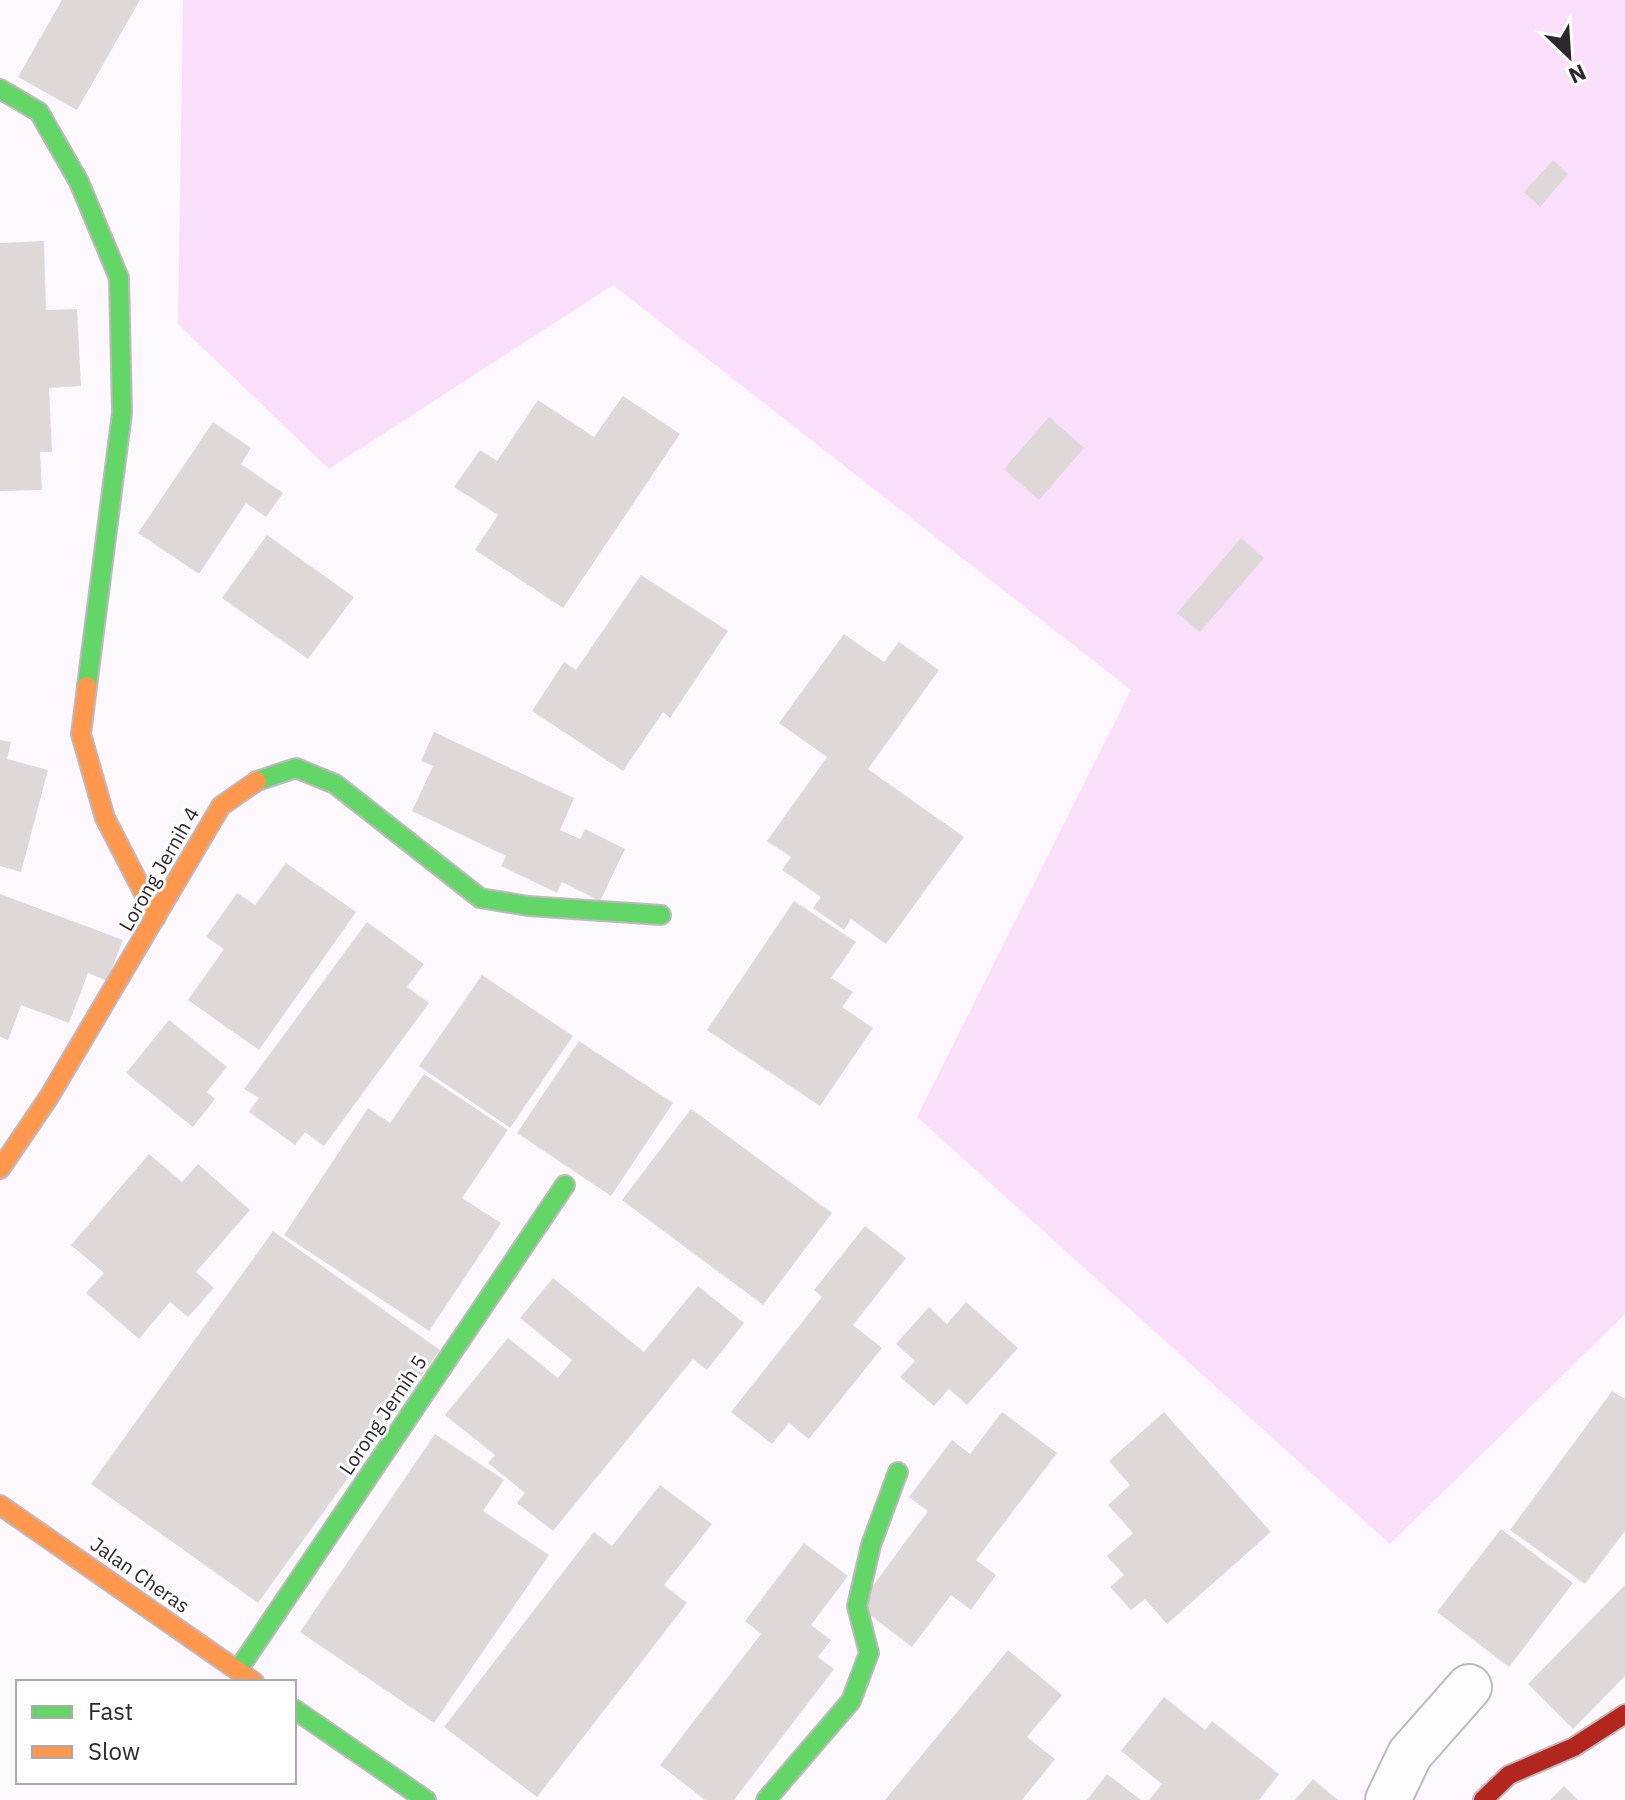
<svg xmlns="http://www.w3.org/2000/svg" width="1625" height="1800" font-family="'IBM Plex Sans',sans-serif">
<style>
.green{fill:#fadffb}
.building{fill:#ded8d8}
.lines{fill:none;stroke-linecap:round;stroke-linejoin:round}
.street-casing{stroke:#bfb9bf;stroke-width:48}
.fast-casing{stroke:#bfb9bf;stroke-width:22}
.slow-casing{stroke:#bfb9bf;stroke-width:22}
.jam-casing{stroke:#bfb9bf;stroke-width:22}
.street{stroke:#fffeff;stroke-width:44}
.fast{stroke:#63d668;stroke-width:18}
.slow{stroke:#ff974d;stroke-width:18}
.jam{stroke:#b3261e;stroke-width:18}
.labels{text-anchor:middle;stroke-width:6;stroke-linejoin:round;paint-order:stroke}
.street-label{font-size:20px;fill:#2e272e;stroke:#fff}
</style>
<rect width="100%" height="100%" fill="#fdf8fd"/>
<path class="green" d="M183,0h1442v1314l-235,230 -473,-427 214,-427 -518,-405 -284,184 -151,-145z"/>
<path class="building" d="M62,0h78l-63,110 -59,-33z
M1553,160l15,14 -28,33 -16,-15z
M44,241l2,69 31,-1 4,77 -32,2 3,64h-12l2,38 -42,1v-248z
M623,396l57,38 -117,174 -88,-58 23,-35 -44,-28 26,-37 17,11 41,-61 56,37z
M1049,417l35,31 -45,52 -35,-31z
M213,422l38,26 -10,16 42,29 -17,24 -20,-14 -47,71 -61,-41z
M267,535l87,62 -46,62 -86,-61z
M1241,538l23,20 -64,74 -23,-19z
M641,575l87,56 -58,87 -7,-6 -40,59 -91,-60 32,-49 12,8z
M844,634l40,28 15,-20 40,28 -71,99 96,68 -78,107 -35,-25 -7,11 -31,-22 8,-11 -39,-27 9,-13 -24,-16 60,-84 -48,-34z
M434,732l140,66 -14,32 20,9 5,-10 40,20 -25,52 -38,-19 -5,11 -56,-27 5,-10 -94,-45 21,-45 -12,-5z
M0,740l11,2 -4,17 41,11 -27,102 -21,-6z
M286,863l70,49 -97,138 -71,-50 36,-51 -18,-12 31,-44 18,12z
M0,894l123,46 -16,41 -19,-8 -19,50 -48,-18 -13,35 -8,-3z
M794,901l62,41 -25,36 22,14 -11,15 31,21 -53,78 -113,-76z
M367,922l57,42 -17,23 22,16 -105,143 -19,-14 -10,13 -46,-33 10,-14 -15,-9z
M482,975l91,61 -63,92 -91,-62z
M169,1020l58,47 -20,25 8,7 -22,28 -67,-54z
M579,1041l94,62 -62,93 -94,-63z
M424,1074l84,56 -46,68 39,25 -72,108 -145,-96 84,-127 22,15z
M691,1109l141,104 -69,92 -141,-105z
M149,1154l33,28 16,-18 52,46 -54,62 18,16 -26,29 -18,-15 -31,37 -53,-46 18,-20 -33,-28z
M865,1226l41,32 -53,67 29,23 -73,91 -20,-16 -17,21 -41,-32 91,-115 -8,-7z
M273,1231l167,119 -182,253 -167,-119z
M553,1278l91,74 54,-66 46,37 -37,47 -14,-11 -140,172 -36,-28 8,-10 -37,-30 7,-8 -50,-40 63,-77 50,40 14,-18 -52,-42z
M966,1302l52,46 -51,57 -18,-16 -15,17 -34,-29 15,-16 -19,-17 33,-37 18,17z
M1612,1391l13,8v132l-40,53 -75,-54z
M1002,1412l55,41 -81,107 20,15 -25,35 -20,-15 -39,52 -54,-41 70,-95 -19,-14 43,-57 18,14z
M1164,1412l107,120 -104,92 -22,-25 -14,11 -21,-23 14,-12 -17,-19 26,-23 -25,-28 22,-20 -21,-24z
M435,1434l69,46 -21,31 66,44 -115,168 -134,-91z
M660,1485l52,39 -48,61 23,18 -150,194 -93,-70 150,-195 18,14z
M1501,1529l72,54 -64,84 -72,-55z
M804,1543l44,33 -37,49 20,15 -13,17 16,12 -100,131h-29l-45,-35 101,-131 -16,-13z
M1625,1585v91l-52,53 -45,-45z
M1008,1650l54,45 -35,42 28,22 -33,41h-137z
M1164,1697l41,33 7,-9 67,53 -20,26h-110l13,-16 -41,-33z
M1107,1774l34,26h-54z
M1313,1779l25,21h-43z
M1564,1786l14,14h-28z"/>
<g class="lines">
<g class="street-casing">
<path id="street" d="M1388,1800l22,-46 59,-67"/>
</g>
<g class="fast-casing">
<path id="fast" d="M0,89l39,23 40,70 40,96 3,135 -35,273
M257,781l39,-13 39,16 145,114 48,8 133,9
M238,1670l327,-485
M294,1709l132,91
M766,1800l85,-99 18,-48 -12,-47 14,-61 27,-73"/>
</g>
<g class="slow-casing">
<path id="slow" d="M87,686l-6,48 24,84 51,99
M0,1169l49,-72 172,-291 36,-25
M0,1505l254,177"/>
</g>
<g class="jam-casing">
<path id="jam" d="M1483,1800l26,-25 65,-28 51,-33"/>
</g>
<use href="#street" class="street"/>
<use href="#fast" class="fast"/>
<use href="#slow" class="slow"/>
<use href="#jam" class="jam"/>
</g>
<g class="labels">
<g class="street-label">
<text transform="translate(159 869) rotate(-60)" y="7">Lorong Jernih 4</text>
<text transform="translate(383 1415) rotate(-56)" y="7">Lorong Jernih 5</text>
<text transform="translate(140 1575) rotate(35)" y="7">Jalan Cheras</text>
</g>
</g>
<rect x="16" y="1680" width="280" height="104" fill="#ffffff" stroke="#aba9ab" stroke-width="2"/>
<rect x="32" y="1706" width="40" height="12" fill="#63d668" stroke="#aba9ab" stroke-width="2"/>
<text x="88" y="1720" font-size="24" fill="#2e272e">Fast</text>
<rect x="32" y="1746" width="40" height="12" fill="#ff974d" stroke="#aba9ab" stroke-width="2"/>
<text x="88" y="1760" font-size="24" fill="#2e272e">Slow</text>
<g transform="translate(1569 56) rotate(155)" stroke="#ffffff" stroke-width="6" paint-order="stroke">
<path d="M0-6L14 30L0 20L-14 30Z" fill="#2e272e"/>
<text y="-12" font-size="22" font-weight="bold" text-anchor="middle" fill="#2e272e">N</text>
</g>
</svg>
